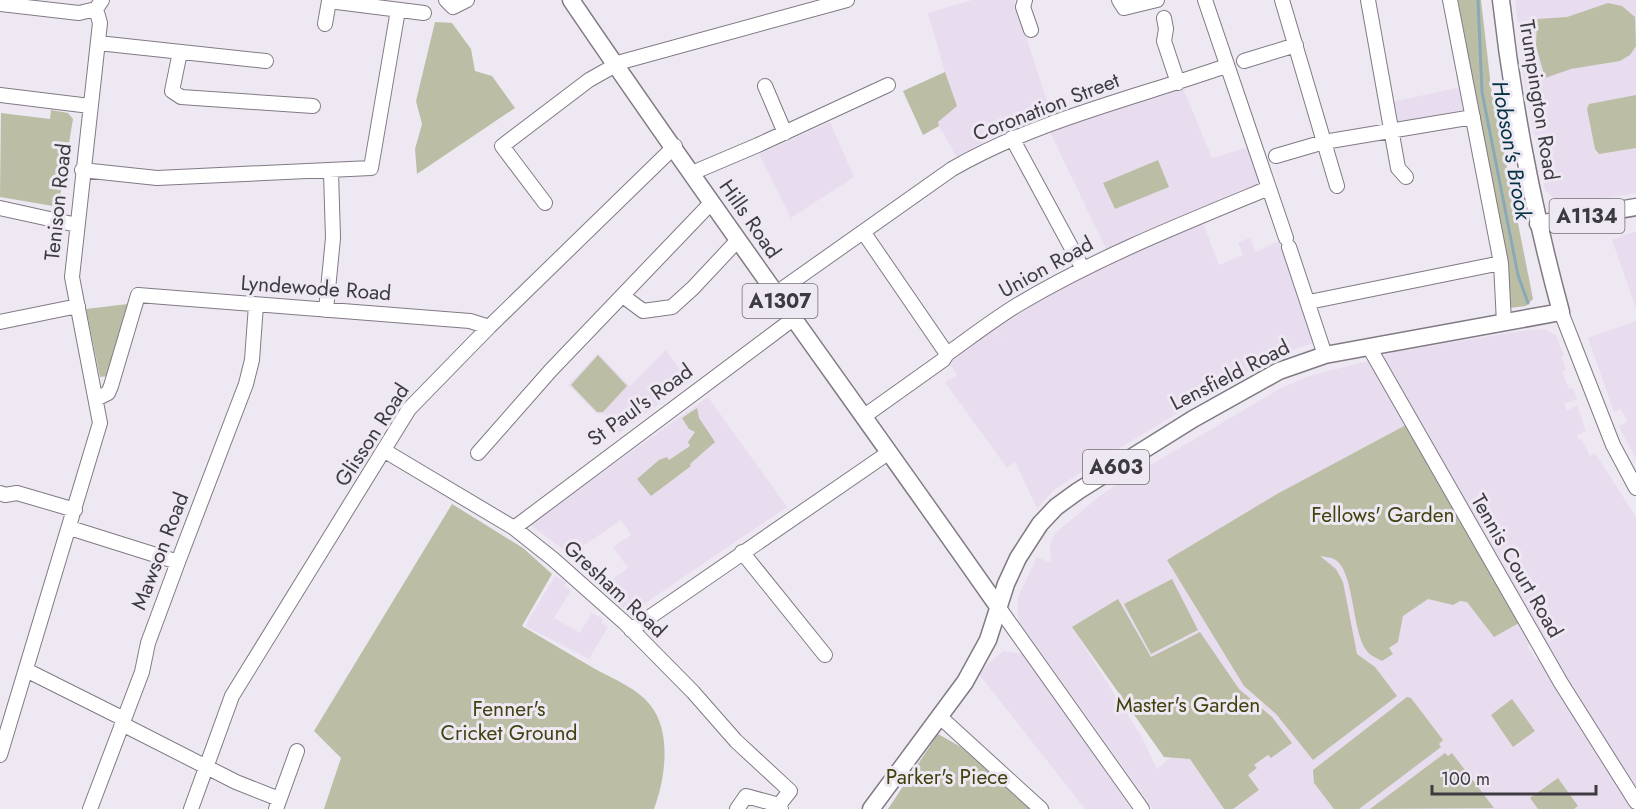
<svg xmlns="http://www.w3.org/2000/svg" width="1636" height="809" font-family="Jost,sans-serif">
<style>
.built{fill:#e8ddef;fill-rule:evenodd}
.green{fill:#bbbea4}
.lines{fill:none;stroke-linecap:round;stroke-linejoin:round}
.stream{stroke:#89a9b8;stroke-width:3}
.minor-casing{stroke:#817a85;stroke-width:16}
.major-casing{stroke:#817a85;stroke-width:19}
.minor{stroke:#fff;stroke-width:14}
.major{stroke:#fff;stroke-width:16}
.labels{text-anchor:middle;stroke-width:6;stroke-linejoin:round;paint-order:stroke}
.shield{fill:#eee8f3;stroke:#736f76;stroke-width:1.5}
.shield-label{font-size:20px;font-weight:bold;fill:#3e3b40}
.street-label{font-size:21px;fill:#3e3b40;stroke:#eee8f3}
.park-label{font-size:21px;fill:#40430f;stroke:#eee8f3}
.water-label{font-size:22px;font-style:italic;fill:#043345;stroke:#eee8f3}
</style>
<rect width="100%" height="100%" fill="#eee8f3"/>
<path class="built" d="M972,0h42l38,116 -65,24 -30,18 -18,-32 -16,9 -20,-44 42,-19 -17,-59z
M1515,0h121v193l-62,11 -17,-3 -12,-11 -21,-111z
M1182,86l30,72 37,-11 16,39 -157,67 -58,-121z
M1461,87l6,22 -72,14 -4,-21z
M830,122l24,55 -63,41 -32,-64z
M1203,223l16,42 24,-10 -5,-13 12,-4 6,14 23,-11 35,102 -34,11 -29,15 -156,94 -41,27 -17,18 -22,-46 -8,6 -62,-86 12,-7 -10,-15 45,-32 11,16 -9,-15 23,-13 -3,-6 56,-31z
M1636,231v77l-24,-68z
M1636,321v138l-17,-33 9,-5 -7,-12 -7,3 -26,-74z
M1545,329l11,6 8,21 -3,1 5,13 -4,2 7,17 4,-1 4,11 -13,5 3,6 10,-4 4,10 5,16 -9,3 2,5 3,-1 8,17 5,-3 41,64v277l-67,-104 -188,-332 13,-6 127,-21z
M666,350l23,32 -70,51 -14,-19h-8l-29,-29 30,-32 32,33z
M1368,361l6,1 157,278 -3,7 7,11 9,4 92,147h-483l-135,-189v-23l19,-40 14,6 -1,-18 5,-12 50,-41 176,-104 28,-12zM1074,630l90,127h7l-14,12 -17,-35z
M708,397l79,110 -158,107 -28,-27 27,-19 -15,-21 18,-12 -10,-15 -51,35 -40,-31z
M555,576l11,6 -2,4 7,4 -17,28 26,15 12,-20 11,6 -2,4 7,4 -19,32 -64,-33z
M1003,651l21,3 107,155h-46l-107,-136z"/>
<path class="green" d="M1458,0h23l10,87 42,212 -7,7 -16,2 -3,-45z
M1608,3l14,3 13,11 1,29 -6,9 -10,6 -49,8 -26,9 -9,-32 1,-27 30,-2z
M435,22l17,1 19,26 4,22 17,5 23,32 -98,66 -2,-25 7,-25 -6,-23z
M945,72l12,34 -19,16 1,4 -16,9 -20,-44z
M1636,95v53l-37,6 -4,-5 -8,-40 2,-5z
M51,110l17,3 5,6 -14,84 -6,3 -53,-9 1,-84 49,6z
M1158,160l11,27 -54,22 -12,-26z
M128,304l-20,72 -8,1 -14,-68z
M598,355l29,31 -24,26h-6l-26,-27z
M697,408l2,10 16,24 -25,22 1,2 -40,30 -14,-17 22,-19 8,-3 2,3 21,-14 -2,-4 7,-10 -6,-3 -7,-11z
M1406,425l113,198 -25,14 -27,-35 -7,-1 -7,4 -25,-6 -25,17 -5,26 -9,6 4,6 -11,7c-5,-3 -12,-5 -15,-10 -16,-20 -12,-81 -33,-92 -4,-2 -10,-2 -14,-3l16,13 7,13 14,72 18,13 22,29 -84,64 -37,-46 -32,-28 -77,-126 110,-66z
M452,504l71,44 29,26 -30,52c23,13 45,27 68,40 20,12 47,21 61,40 21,27 14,74 3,103h-330l17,-51 -27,-27z
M1172,579l26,51 -47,24 -27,-50z
M1118,599l33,58 49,-25 39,57 33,28 20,26 -21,15 -3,-3 -14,10 3,3 -9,7 11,15 -26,19h-9l-34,-50 -26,-2 -92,-130z
M1407,697l4,1 32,42 -4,4 2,3 -82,62h-25l-20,-26 -1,-13z
M1512,699l23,32 -22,16 -22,-32z
M938,734l23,13 71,62h-144z
M1445,753l3,3 4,-3 42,55 -124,1z
M1558,778l20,28 -4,3h-36l-8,-11z"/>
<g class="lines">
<path class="stream" d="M1478,0l4,92 36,183 10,28"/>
<g class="minor-casing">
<path id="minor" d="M446,0l7,7 14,-7
M1025,0l-2,7 8,23
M1119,0l5,8 33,-8
M1205,0l81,238
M1282,0l55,186
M1368,0l30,168 8,9
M1450,0l51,263 3,60
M0,4l79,9 17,-4 6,-9
M1164,18l2,11 -2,12 14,42
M325,24l4,-23 95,12
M98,43l168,18
M180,52l-8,39 9,6 132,9
M1244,61l52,-16
M765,86l20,47
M0,95l90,11
M1012,138l71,131
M1276,156l48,-14 149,-25
M82,170l75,8 214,-10 27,-158
M692,173l66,-28 130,-60
M545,203l-43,-57 87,-66 32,-18 226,-62
M0,208l77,17
M864,233l83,121
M1289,247l36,108
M775,294l177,-125c85,-49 183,-71 274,-103
M623,296l20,15 29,-4 21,-19 44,-47
M1309,302l192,-39
M326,310l7,-72 -2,-66
M1561,312l52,133 23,43
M0,322l78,-16
M1369,347l192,336 75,119
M96,399l12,-6 3,-7 27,-91 332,26 19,6
M863,417l80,-57 4,-6c24,-17 47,-35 72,-50 79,-47 165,-81 250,-116
M385,451l129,77 39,31 72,64 68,69 43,49 54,50 -11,14
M478,453l73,-83 160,-167
M0,493l5,2 12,-2 58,17
M70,528l108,34
M514,528l279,-209
M742,552l83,103
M999,608l143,201
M631,630l257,-177
M26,670l98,49
M939,716l102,93
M122,724l114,58 43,17
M0,755l100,-332 -28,-146 28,-254 -4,-14
M90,809l52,-137 6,-29 30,-81 68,-178 6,-24 4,-55
M191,809l41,-113 177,-287 80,-82 186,-181
M276,809l21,-58
M737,809l9,-13 33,9 2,4"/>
</g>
<g class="major-casing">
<path id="major" d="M571,0c139,205 286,405 428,608
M1538,224l98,-17
M871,809l94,-127 23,-42 18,-56 12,-26 22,-34 16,-17 22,-16 115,-72 86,-48 46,-16 236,-43c-28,-103 -48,-206 -60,-312"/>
</g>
<use href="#minor" class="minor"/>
<use href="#major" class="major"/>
</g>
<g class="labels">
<g class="shield">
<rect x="1549.5" y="199" width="75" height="34" rx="4.5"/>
<rect x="742.5" y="284" width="75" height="34" rx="4.5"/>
<rect x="1083" y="450" width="66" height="34" rx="4.5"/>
</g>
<g class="shield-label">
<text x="1587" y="223">A1134</text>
<text x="780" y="308">A1307</text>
<text x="1116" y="474">A603</text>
</g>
<g class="street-label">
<text transform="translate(1539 100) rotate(81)" y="7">Trumpington Road</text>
<text transform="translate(1046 107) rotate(-21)" y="7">Coronation Street</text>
<text transform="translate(58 202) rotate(-84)" y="7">Tenison Road</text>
<text transform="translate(750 219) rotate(55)" y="7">Hills Road</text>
<text transform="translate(1046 267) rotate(-29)" y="7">Union Road</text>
<text transform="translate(316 288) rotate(4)" y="7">Lyndewode Road</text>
<text transform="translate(1230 375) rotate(-27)" y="7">Lensfield Road</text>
<text transform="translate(640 405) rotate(-36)" y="7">St Paul's Road</text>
<text transform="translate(372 435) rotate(-57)" y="7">Glisson Road</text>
<text transform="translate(160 551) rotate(-69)" y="7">Mawson Road</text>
<text transform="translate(1517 566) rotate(60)" y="7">Tennis Court Road</text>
<text transform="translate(615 589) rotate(43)" y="7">Gresham Road</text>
</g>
<g class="park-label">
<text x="1383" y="522">Fellows' Garden</text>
<text x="1188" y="712">Master's Garden</text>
<text x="509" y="716">Fenner's<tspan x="509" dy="24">Cricket Ground</tspan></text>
<text x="947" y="784">Parker's Piece</text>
</g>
<g class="water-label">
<text transform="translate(1512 150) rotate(80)" y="8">Hobson's Brook</text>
</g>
</g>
<path d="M1432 785v9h164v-9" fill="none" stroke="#3e3b40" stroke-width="3"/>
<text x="1441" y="785" font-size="18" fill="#3e3b40" stroke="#eee8f3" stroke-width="4.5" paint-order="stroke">100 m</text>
</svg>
